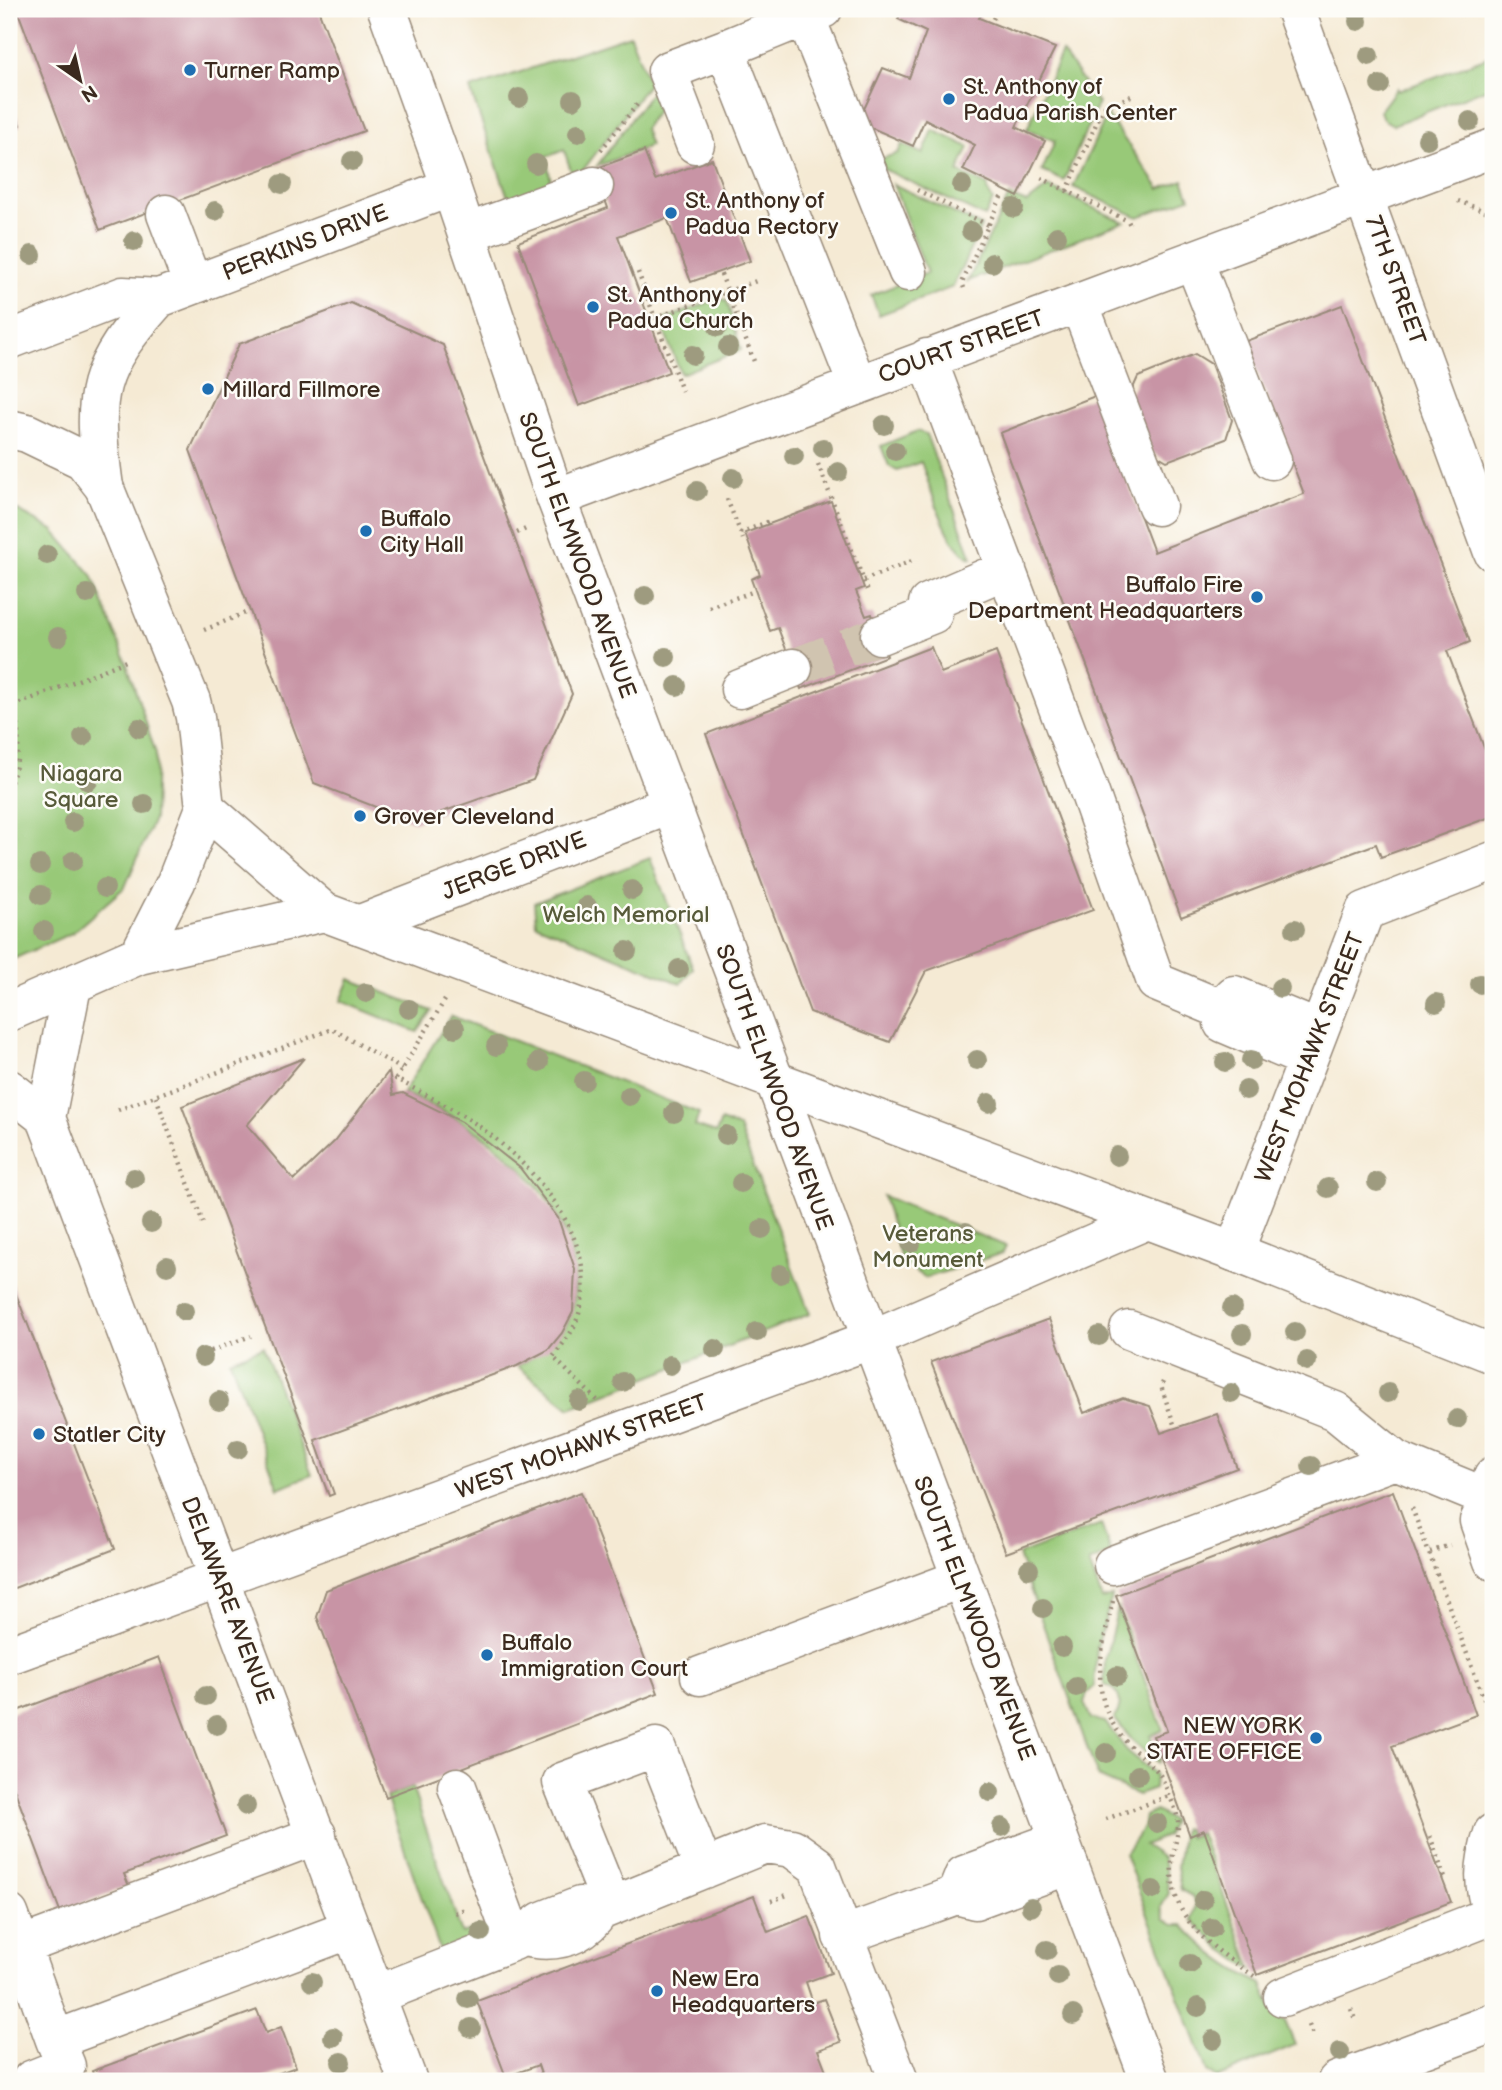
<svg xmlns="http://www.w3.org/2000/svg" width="1502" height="2090" font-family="'Balsamiq Sans',sans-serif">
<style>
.green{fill:#98c978;stroke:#6a7a4b;stroke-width:2}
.building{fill:#c894a5}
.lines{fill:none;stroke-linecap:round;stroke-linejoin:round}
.minor-tunnel{stroke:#d0c4b0;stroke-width:38;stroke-dasharray:38 19;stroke-linecap:butt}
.minor-casing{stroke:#988a79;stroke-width:41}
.major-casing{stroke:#988a79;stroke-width:41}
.path{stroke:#988a79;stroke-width:4.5;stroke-dasharray:2 5;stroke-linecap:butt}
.minor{stroke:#fff;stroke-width:38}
.major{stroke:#fff;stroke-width:38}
.tree{fill:#9e9b7f}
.poi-dot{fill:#1f6fb2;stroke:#fdfcf7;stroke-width:2.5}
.labels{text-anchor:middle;stroke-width:5;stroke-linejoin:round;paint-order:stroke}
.poi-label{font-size:23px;fill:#3b2a1e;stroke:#fdfcf7;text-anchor:start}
.street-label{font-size:23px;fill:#3b2a1e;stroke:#fdfcf7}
.park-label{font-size:23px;fill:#575a39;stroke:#fdfcf7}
</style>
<rect width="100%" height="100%" fill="#fdfcf7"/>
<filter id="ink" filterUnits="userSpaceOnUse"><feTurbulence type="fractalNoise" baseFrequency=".0143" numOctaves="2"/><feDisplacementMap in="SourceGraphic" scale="14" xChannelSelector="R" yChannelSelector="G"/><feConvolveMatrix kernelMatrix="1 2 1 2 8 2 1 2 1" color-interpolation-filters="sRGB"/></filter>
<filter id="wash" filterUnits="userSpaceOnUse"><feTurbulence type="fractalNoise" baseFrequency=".00686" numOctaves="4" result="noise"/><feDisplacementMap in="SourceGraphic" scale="28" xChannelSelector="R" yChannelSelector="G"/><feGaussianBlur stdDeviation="1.57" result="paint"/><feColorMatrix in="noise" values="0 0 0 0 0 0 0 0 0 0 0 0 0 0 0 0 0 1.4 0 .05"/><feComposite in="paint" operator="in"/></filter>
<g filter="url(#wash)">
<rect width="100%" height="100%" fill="#f5ead4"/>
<path class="green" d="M630,35l19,48 -69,91h-8l-8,-24 -18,7 6,28 -43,15 -39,-111z
M1062,52l36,51 -34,78 -22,-10 13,-30 -28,-12z
M1493,55v31l-100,39 -10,-6 -3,-8 17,-23 1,3z
M652,91l7,17 -15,21 6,17 -53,20z
M1107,115l53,74 23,-9 7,18 -52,19 -65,-30z
M933,130l36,17 -11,25 30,14 -1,4 6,10 -8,17 -108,-51 -2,-5 23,-8 4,-9 21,10z
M893,184l88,42 -28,61 -74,28 -8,-20 56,-22z
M1048,187l76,35 -156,59 41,-85 18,7z
M720,298l7,3 14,49 -60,24 -21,-53z
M917,431l9,3 46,124c-24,-5 -42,-73 -51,-96l-24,9 -8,-5 -8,-20z
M9,506l44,24 39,45 34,86 30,93 -2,65 -29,68 -53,46 -63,28z
M650,858l43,110 -12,16 -145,-60 -2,-21z
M350,979l82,32 -15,21 -76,-31z
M451,1016l248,97 -4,13 21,7 5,-12 18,7 71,186 -240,94 -53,-42c38,-20 60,-39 58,-86 -3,-91 -95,-156 -172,-187z
M883,1196l123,50 -3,7 -77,25 -24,-16z
M263,1347l49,128 -34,13 -48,-128z
M1101,1524l10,29 -22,10 13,36 10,-3 -15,51 -3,40 -7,6 -3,10 7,16 14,3 24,31 26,21 -1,15 -16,6 -40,-18 -80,-222z
M1118,1608l45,122 -13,6 10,23 -2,4 -26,-23 -18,-22c10,-13 7,-28 -10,-33l1,-25z
M412,1787l50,147 22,-8 6,6 -49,21 -55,-156z
M1156,1811l16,10 -6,15 -22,9 19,13 6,35 -8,14 4,13 9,5h9c23,26 48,44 79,59l13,31 10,6 10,24 -79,33 -9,-7 -82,-217 18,-26 2,-12z
M1183,1828l4,1 2,8 11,-4 52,136 -29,-19 -31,-30 4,-16 -4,-8 -11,-6 -4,-23z"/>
<g id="blocks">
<path class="building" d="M17,9h301l46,122 -264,99z
M903,9h82l-6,9 76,30 -39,79 29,14 -27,56 -55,-27 12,-25 -50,-26 -12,27 -55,-24 25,-54 26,10 17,-46 -28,-13z
M9,96l11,29 -7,8 -4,-4z
M644,151l11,29 57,-21 38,102 -59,21 -24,-64 -49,18 51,136 -90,34 -61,-164 90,-34 -14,-39z
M351,303l92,42 129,349 -39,86 -119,42 -100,-39 -124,-333 49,-106z
M1342,305l128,337 -23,9 46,120v45l-112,41 -5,-13 -195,73 -181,-484 95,-37 59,156 150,-58 -58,-153z
M1195,354l16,10 21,56 -6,19 -59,22 -15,-9 -23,-55 9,-20z
M831,501l33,87 -8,3 10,25 6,-2 15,42 -86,33 -23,-61 -8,3 -19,-52 9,-4 -15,-42z
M931,647l10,26 55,-21 97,258 -167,61 -36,71 -80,-30 -104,-278z
M304,1058l-57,67 47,55 41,-39 54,-70 4,24 10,-2 59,29 58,46 38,50 17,51 -2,43 -11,21 -14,17 -31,16 -202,74 19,54 -5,2 -147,-390z
M9,1276l106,273 -106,41z
M1049,1319l35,94 39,-15 27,8 11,27 56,-19 20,54 -231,85 -75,-191z
M1393,1491l83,224 -84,31 59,156 -194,73 -53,-145 -14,6 -37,-100 14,-5 -51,-136z
M581,1492l77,201 -272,104 -69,-180 9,-27z
M159,1657l67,179 -102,38 5,12 -69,25 -51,-136v-61z
M754,1896l14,36 41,-16 22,57 -25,9 7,21 11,-4 17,43 -23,8 12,31h-306l17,-7 -3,-9 -32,12 -29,-76z
M257,2010l9,23 15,-6 15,40 -39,14h-162l-3,-10z"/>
</g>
</g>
<g filter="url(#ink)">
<use href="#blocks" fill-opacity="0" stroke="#988a79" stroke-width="2"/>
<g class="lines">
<path class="minor-tunnel" d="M793,668l87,-33"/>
<g class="minor-casing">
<path id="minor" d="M823,9l-98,40 132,335
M1295,9l198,543
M805,16l103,256
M695,144l-28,-73 58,-22
M166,214l27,71
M467,233l127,-47
M1194,261l78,199
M1079,303l78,203
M9,340l114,-44 36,2 292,-111
M927,358l161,430 68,194 65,27
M104,487c-13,-95 -10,-117 55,-189
M556,498l937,-350
M928,603l79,-34
M880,635l53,-21
M740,689l53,-21
M358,925l312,-120
M1308,1059l-85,-36 -2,-14 13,-14 85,35
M1234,1252l131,-341 128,-50
M1129,1330l206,81 60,49
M1493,1476l-3,23 -11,22 14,40
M1113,1565l282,-105 95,39
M9,1655l861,-315 277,-120
M700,1676l260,-97
M457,1787l57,154
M1493,1833c-10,32 -11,52 0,83
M317,1835l-296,111 34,94 296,-111
M1059,1840l-95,35 -8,20 19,5 94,-35
M612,1906l-50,-124 94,-35 48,122
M600,1911l165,-67 27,4 25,18 82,215
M9,1914l12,32
M842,1936l114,-41
M376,1995l138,-54 28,-20 38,-15 20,5c-19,27 -45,33 -77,26
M1283,1997l210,-82
M31,2080l35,-14 -11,-26
M1337,2081l156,-58"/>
</g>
<g class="major-casing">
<path id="major" d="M387,9l64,178 99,295 600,1599
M9,429l18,4 56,27 21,27 87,214 4,16 10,91 -29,74 -37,73
M205,808l119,104 910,340 259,102
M9,1012l130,-57 185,-43
M9,1089l37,29 362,963
M46,1118l26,-132"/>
</g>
<path class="path" d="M993,19l5,-10
M601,150l38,-48
M1041,178l87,43 3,6
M917,190l71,35
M1067,191l36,-83 28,-12
M1458,201l35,13
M638,272l44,119
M721,274l34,90
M964,288l-2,-5 41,-90
M655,318l104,-38
M818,464l51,130
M727,499l16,40
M517,533l11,-5
M740,533l30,-12
M864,580l48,-19
M709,607l46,-16
M204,630l46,-19
M9,698c13,26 12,63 0,89
M13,706l113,-45
M445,1000l-49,79c22,12 45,23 66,36 63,39 147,126 114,207 -5,13 -15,24 -23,35l45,44
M156,1097l47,126
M118,1110l214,-81 70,40
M211,1351l40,-15
M1163,1382l-2,4 13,38
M1412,1508l81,215
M1430,1552l20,-7
M1113,1601c-13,55 -27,99 17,145 14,14 28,20 35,39 4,11 14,28 13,40 0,12 -5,25 -6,37 -4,58 40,85 82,114
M1106,1819l63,-23
M1430,1836l16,45
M771,1901l19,-7
M455,1913l10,-4
M1351,2009l5,13
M1309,2025l5,12"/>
<use href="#minor" class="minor"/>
<use href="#major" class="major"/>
</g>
<g class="tree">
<circle cx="1358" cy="21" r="10"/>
<circle cx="1369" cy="56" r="10"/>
<circle cx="1380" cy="85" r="10"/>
<circle cx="519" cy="98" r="10"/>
<circle cx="573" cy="100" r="10"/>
<circle cx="1470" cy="121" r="10"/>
<circle cx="578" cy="133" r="10"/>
<circle cx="1427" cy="139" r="10"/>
<circle cx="352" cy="161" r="10"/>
<circle cx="536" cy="164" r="10"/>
<circle cx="282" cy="184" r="10"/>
<circle cx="962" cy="185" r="10"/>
<circle cx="1014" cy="208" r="10"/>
<circle cx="215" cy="211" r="10"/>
<circle cx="971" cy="231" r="10"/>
<circle cx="1057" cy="236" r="10"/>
<circle cx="134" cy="241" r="10"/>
<circle cx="32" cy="255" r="10"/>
<circle cx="992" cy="263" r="10"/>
<circle cx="718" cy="327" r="10"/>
<circle cx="728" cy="347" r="10"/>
<circle cx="693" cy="355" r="10"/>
<circle cx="884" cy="425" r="10"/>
<circle cx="823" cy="448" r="10"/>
<circle cx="895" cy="451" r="10"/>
<circle cx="794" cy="456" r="10"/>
<circle cx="838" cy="472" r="10"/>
<circle cx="733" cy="478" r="10"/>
<circle cx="697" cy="491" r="10"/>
<circle cx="47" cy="555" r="10"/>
<circle cx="87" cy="594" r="10"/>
<circle cx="645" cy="596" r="10"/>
<circle cx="58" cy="637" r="10"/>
<circle cx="666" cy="657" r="10"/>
<circle cx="677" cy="686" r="10"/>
<circle cx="139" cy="728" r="10"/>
<circle cx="83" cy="737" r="10"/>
<circle cx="88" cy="781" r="10"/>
<circle cx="144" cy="804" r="10"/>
<circle cx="73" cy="822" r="10"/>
<circle cx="73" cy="861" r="10"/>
<circle cx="40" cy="865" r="10"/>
<circle cx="105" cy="888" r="10"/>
<circle cx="632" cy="890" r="10"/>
<circle cx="41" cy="895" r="10"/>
<circle cx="587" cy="906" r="10"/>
<circle cx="1295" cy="929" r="10"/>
<circle cx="44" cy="931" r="10"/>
<circle cx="627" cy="951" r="10"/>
<circle cx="679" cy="969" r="10"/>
<circle cx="1480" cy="984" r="10"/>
<circle cx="1280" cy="988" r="10"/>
<circle cx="366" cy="993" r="10"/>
<circle cx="1436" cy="1003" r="10"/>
<circle cx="409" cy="1009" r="10"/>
<circle cx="455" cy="1028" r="10"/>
<circle cx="496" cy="1046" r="10"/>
<circle cx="977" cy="1060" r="10"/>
<circle cx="1251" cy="1060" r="10"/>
<circle cx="539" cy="1062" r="10"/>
<circle cx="1225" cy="1062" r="10"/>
<circle cx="584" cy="1081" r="10"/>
<circle cx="1246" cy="1090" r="10"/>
<circle cx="629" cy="1096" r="10"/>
<circle cx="989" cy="1103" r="10"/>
<circle cx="674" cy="1113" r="10"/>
<circle cx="726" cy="1135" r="10"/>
<circle cx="1117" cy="1156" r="10"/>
<circle cx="134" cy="1178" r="10"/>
<circle cx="1377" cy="1182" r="10"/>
<circle cx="741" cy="1183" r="10"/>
<circle cx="1328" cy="1188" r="10"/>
<circle cx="151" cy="1223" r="10"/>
<circle cx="762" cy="1229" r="10"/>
<circle cx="966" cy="1232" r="10"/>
<circle cx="911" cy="1243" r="10"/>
<circle cx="167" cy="1266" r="10"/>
<circle cx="780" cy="1274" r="10"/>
<circle cx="1232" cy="1308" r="10"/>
<circle cx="184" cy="1311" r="10"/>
<circle cx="757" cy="1332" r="10"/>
<circle cx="1295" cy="1332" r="10"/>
<circle cx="1242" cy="1334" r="10"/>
<circle cx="1099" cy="1336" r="10"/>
<circle cx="715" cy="1349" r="10"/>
<circle cx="203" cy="1357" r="10"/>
<circle cx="1307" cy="1361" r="10"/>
<circle cx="670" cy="1365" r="10"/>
<circle cx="623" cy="1382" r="10"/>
<circle cx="1231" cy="1393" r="10"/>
<circle cx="1388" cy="1393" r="10"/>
<circle cx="219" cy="1401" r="10"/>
<circle cx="579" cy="1401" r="10"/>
<circle cx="1457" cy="1419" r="10"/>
<circle cx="238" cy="1449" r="10"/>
<circle cx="1311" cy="1466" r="10"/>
<circle cx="1029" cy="1569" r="10"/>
<circle cx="1043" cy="1608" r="10"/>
<circle cx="1062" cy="1647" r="10"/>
<circle cx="1117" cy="1676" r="10"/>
<circle cx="1076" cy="1687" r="10"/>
<circle cx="206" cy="1696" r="10"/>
<circle cx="217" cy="1725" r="10"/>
<circle cx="1106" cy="1753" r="10"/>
<circle cx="1138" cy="1775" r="10"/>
<circle cx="990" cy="1792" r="10"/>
<circle cx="246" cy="1806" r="10"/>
<circle cx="1157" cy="1823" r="10"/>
<circle cx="1002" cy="1827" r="10"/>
<circle cx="1153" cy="1890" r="10"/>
<circle cx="1203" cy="1900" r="10"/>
<circle cx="1031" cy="1907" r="10"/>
<circle cx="1212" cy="1928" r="10"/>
<circle cx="481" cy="1932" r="10"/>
<circle cx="1047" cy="1950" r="10"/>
<circle cx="1190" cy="1964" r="10"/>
<circle cx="1058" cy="1976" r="10"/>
<circle cx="312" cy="1982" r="10"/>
<circle cx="468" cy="1999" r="10"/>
<circle cx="1198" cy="2007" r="10"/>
<circle cx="1073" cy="2015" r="10"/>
<circle cx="471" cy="2028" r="10"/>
<circle cx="333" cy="2037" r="10"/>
<circle cx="1213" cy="2040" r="10"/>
<circle cx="1340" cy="2052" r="10"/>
<circle cx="341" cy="2062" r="10"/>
</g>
</g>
<g class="poi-dot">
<circle cx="190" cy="70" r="7"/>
<circle cx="949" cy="99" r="7"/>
<circle cx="671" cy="213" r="7"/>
<circle cx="593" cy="307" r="7"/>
<circle cx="208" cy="389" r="7"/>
<circle cx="366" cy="531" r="7"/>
<circle cx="1257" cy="597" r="7"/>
<circle cx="360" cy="816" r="7"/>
<circle cx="39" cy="1434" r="7"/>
<circle cx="487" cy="1655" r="7"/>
<circle cx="1316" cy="1738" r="7"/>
<circle cx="657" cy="1991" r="7"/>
</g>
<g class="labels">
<g class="poi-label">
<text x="204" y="78">Turner Ramp</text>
<text x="963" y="94">St. Anthony of<tspan x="963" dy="26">Padua Parish Center</tspan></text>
<text x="685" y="208">St. Anthony of<tspan x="685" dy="26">Padua Rectory</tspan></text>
<text x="607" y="302">St. Anthony of<tspan x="607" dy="26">Padua Church</tspan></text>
<text x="222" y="397">Millard Fillmore</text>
<text x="380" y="526">Buffalo<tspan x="380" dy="26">City Hall</tspan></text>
<text x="1243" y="592" text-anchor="end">Buffalo Fire<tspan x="1243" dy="26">Department Headquarters</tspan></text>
<text x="374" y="824">Grover Cleveland</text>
<text x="53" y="1442">Statler City</text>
<text x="501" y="1650">Buffalo<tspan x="501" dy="26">Immigration Court</tspan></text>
<text x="1302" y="1733" text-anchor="end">NEW YORK<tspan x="1302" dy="26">STATE OFFICE</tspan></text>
<text x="671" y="1986">New Era<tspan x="671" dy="26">Headquarters</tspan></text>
</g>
<g class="street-label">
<text transform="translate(305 242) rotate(-21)" y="8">PERKINS DRIVE</text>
<text transform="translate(1396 280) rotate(70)" y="8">7TH STREET</text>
<text transform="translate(961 346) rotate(-20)" y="8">COURT STREET</text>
<text transform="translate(578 555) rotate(70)" y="8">SOUTH ELMWOOD AVENUE</text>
<text transform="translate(514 865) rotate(-21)" y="8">JERGE DRIVE</text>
<text transform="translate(1309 1057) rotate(-69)" y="8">WEST MOHAWK STREET</text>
<text transform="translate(775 1087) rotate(70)" y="8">SOUTH ELMWOOD AVENUE</text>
<text transform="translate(581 1446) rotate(-20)" y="8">WEST MOHAWK STREET</text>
<text transform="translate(228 1600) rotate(69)" y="8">DELAWARE AVENUE</text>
<text transform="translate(975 1618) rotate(69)" y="8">SOUTH ELMWOOD AVENUE</text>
</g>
<g class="park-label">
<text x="81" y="781">Niagara<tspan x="81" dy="26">Square</tspan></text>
<text x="626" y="922">Welch Memorial</text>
<text x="928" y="1241">Veterans<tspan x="928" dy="26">Monument</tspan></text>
</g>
</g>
<rect width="1502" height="2090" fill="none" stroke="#fdfcf7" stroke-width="35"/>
<g transform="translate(80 80) rotate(146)" stroke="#fdfcf7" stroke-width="5" paint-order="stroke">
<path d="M0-5L12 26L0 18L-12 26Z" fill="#3b2a1e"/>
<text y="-10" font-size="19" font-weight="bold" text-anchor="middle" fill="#3b2a1e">N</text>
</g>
</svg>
